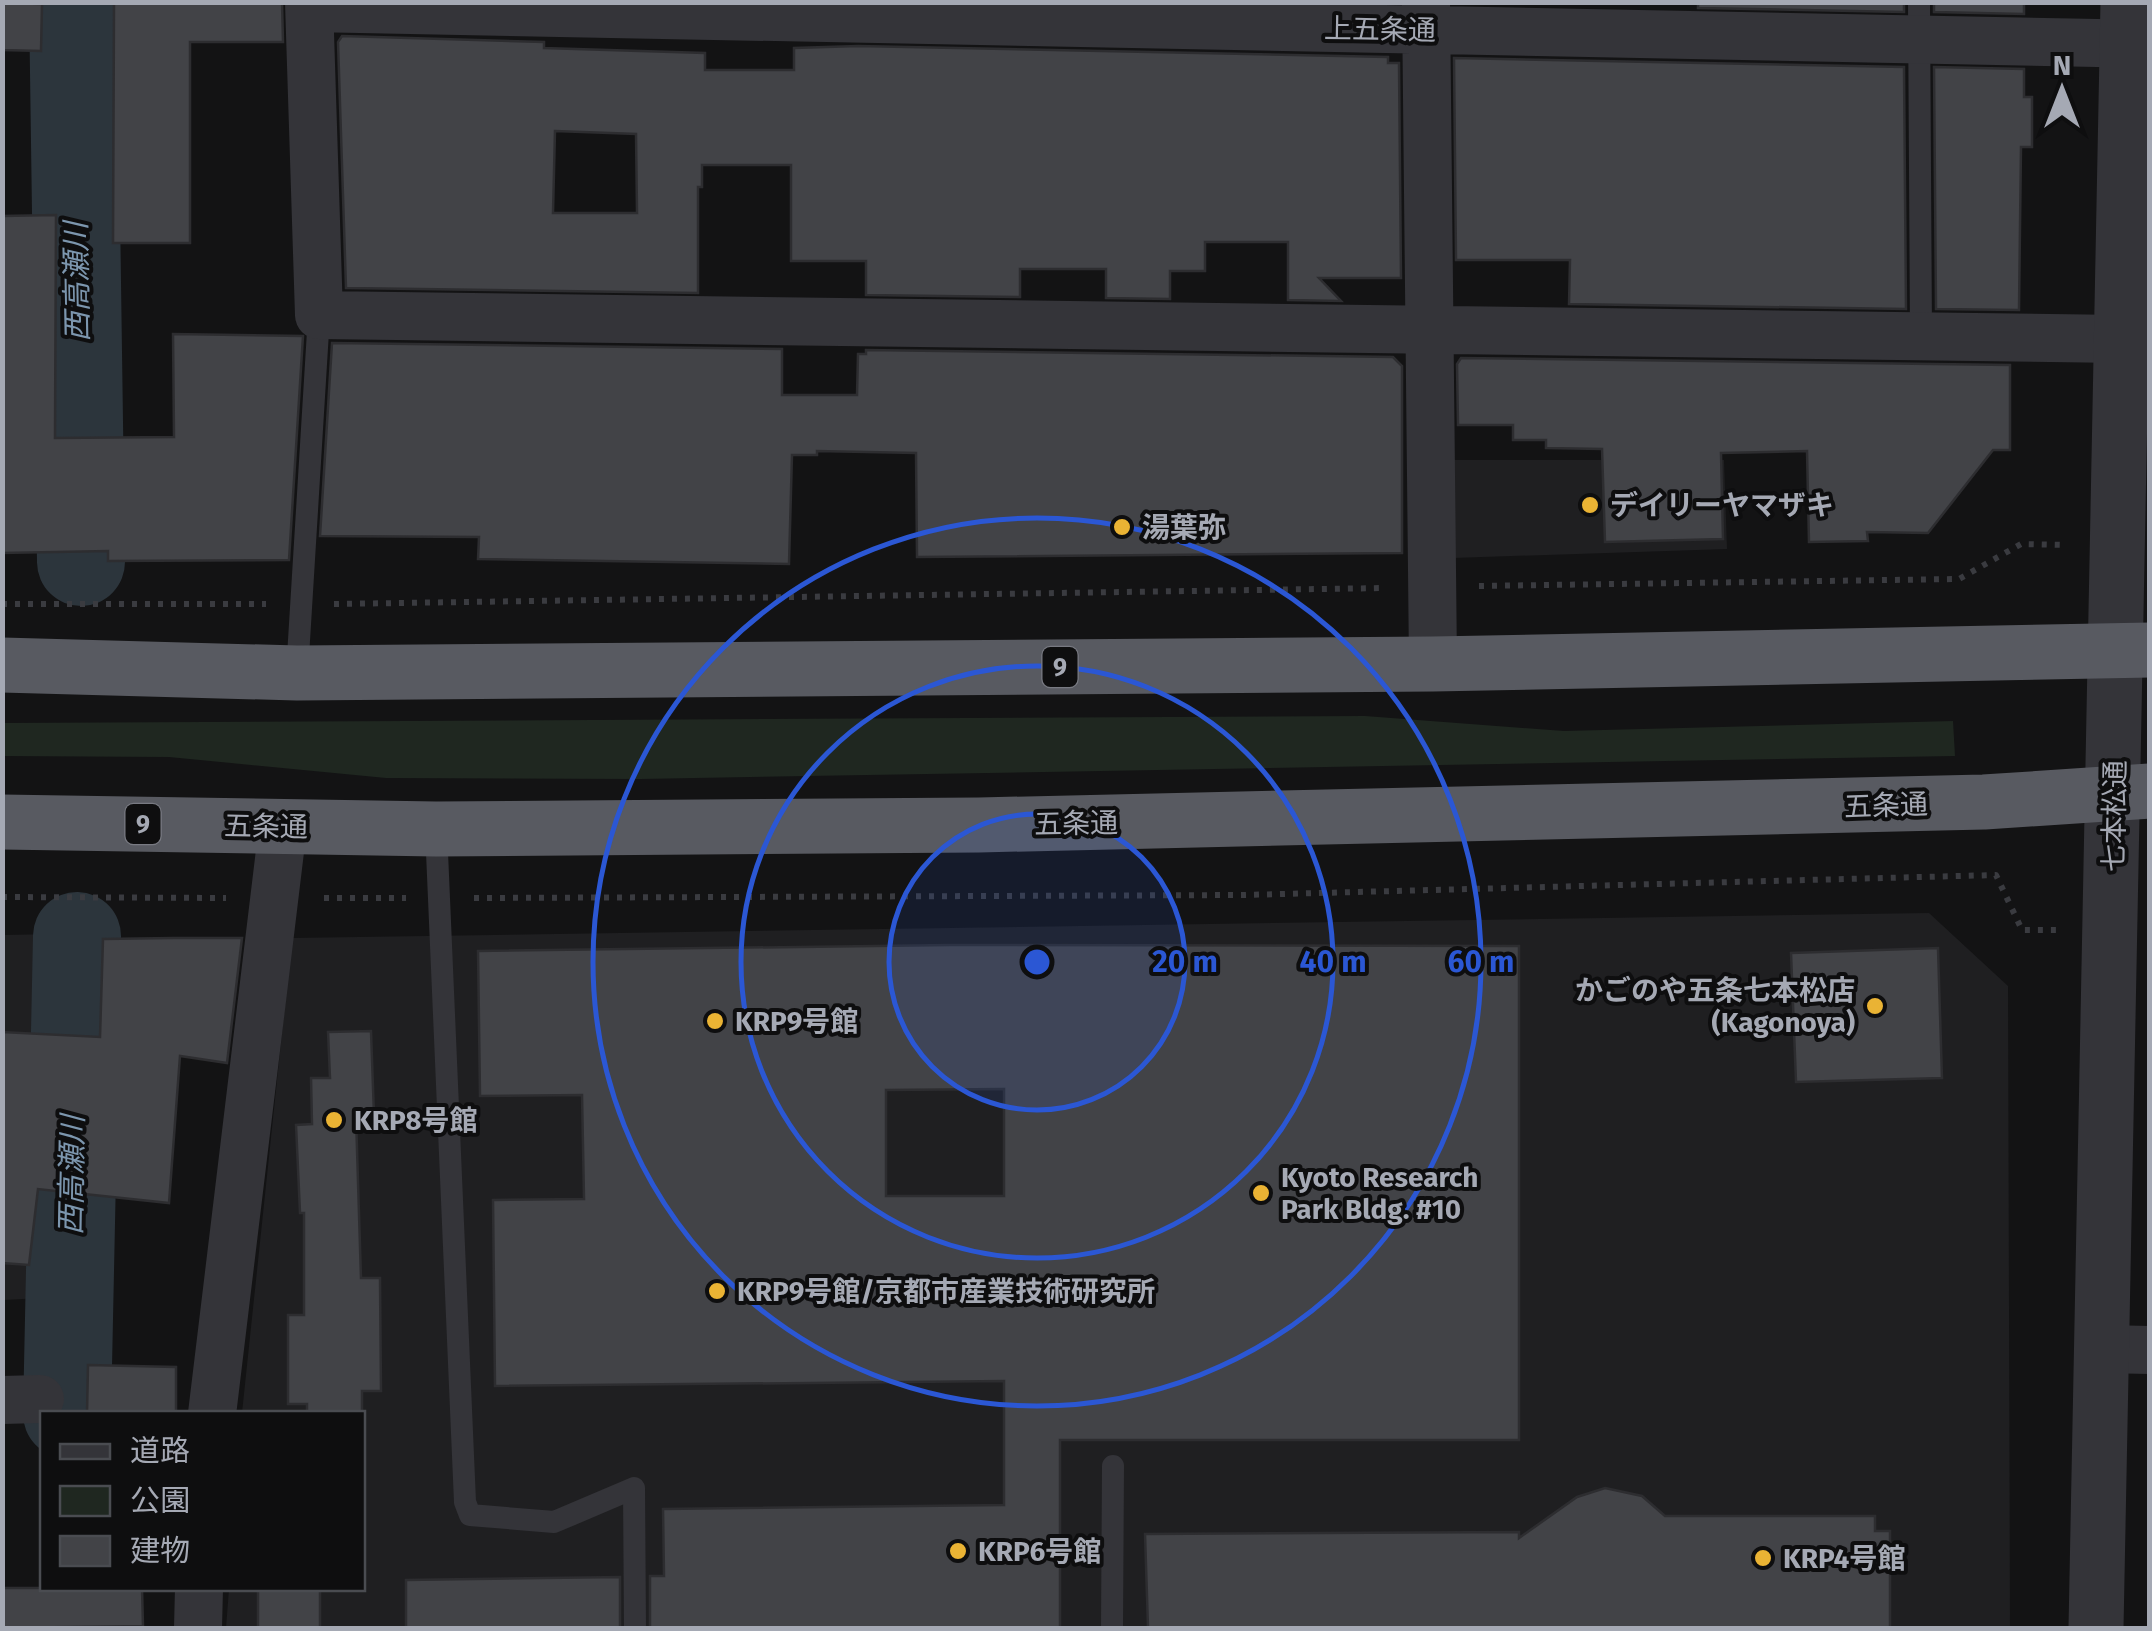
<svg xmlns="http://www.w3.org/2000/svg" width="2152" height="1631" font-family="'Fira Sans','Noto Sans JP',sans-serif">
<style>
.built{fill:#1f1f21}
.green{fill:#1f2720}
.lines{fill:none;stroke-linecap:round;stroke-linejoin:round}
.river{stroke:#2c353c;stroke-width:88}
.building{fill:#424347;stroke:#2d2d30;stroke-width:2.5;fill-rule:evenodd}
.path{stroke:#3a3b40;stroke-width:6;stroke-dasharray:5 8;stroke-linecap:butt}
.service{stroke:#343439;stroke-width:22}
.minor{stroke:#343439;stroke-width:48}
.tertiary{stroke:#343439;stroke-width:55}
.trunk{stroke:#585a61;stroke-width:55}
.ring{fill:none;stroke:#2b57d4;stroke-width:5}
.poi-dot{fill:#eab334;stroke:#0e0e0f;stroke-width:4}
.labels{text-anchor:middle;stroke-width:8;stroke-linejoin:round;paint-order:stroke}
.shield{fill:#0e0e0f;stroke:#787a82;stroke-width:2.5}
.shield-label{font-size:25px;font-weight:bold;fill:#a5a9b4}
.street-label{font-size:28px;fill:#a5a9b4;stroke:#0e0e0f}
.poi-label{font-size:28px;font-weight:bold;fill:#a5a9b4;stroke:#0e0e0f;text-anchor:start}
.water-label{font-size:30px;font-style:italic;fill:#7c96ae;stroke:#0e0e0f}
.centre{fill:#2b57d4;stroke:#0e0e0f;stroke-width:5}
.ring-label{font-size:30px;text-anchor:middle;font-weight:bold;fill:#2b57d4;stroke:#0e0e0f;stroke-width:8;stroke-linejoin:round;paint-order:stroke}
</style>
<rect width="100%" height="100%" fill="#131314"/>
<path class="built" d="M1454,460h270l3,89 -274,9z
M1929,913l79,73 2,642h-1784l3,-39 133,-1v-174l-120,-1 50,-475z
M57,934l-15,364 -39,2v-365z"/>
<path class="green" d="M1365,716l199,15 389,-10 2,35 -1315,23 -254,-1 -217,-21 -167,-1 1,-33z"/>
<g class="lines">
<path class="river" d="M73,2l8,560
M67,1414l10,-478"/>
</g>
<path class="building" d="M114,2h168l1,40h-93v201h-77z
M1698,2h206v10l-206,-4z
M1934,2h90v12l-90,-2z
M2,3l40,1 -1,47 -39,-1z
M342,36l202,6v6l161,5v17h89v-22l64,-2 530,11v6h11l2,215h-82l22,23 -53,-1v-58h-83v29h-35v28l-64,-1v-29h-86v28l-154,-2v-34h-75v-96h-89v22h-4v106l-352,-5 -8,-246zM555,131l81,3 1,79h-84z
M1454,58l450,9 2,242 -337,-5 1,-44h-114z
M1934,67l90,2v28h8v50h-11l-2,163 -83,-1z
M56,215l-1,223 119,-1 -1,-103 130,2 -14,224 -181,1v-10l-106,2v-337z
M332,343l450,6v46h75l1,-41h8v-4l527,7 9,9v187l-485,4 -1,-104 -99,-2v4h-25l-3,109 -311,-5 1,-22 -159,-1z
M1461,358l549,7v85h-17l-65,83 -61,-1 1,9 -59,1 -2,-91 -86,2 2,86 -118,3 -3,-93 -56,-1v-8h-33v-15h-55l-1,-61z
M173,938h69l-15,125 -47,-7 -11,147 -131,-14 -9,76 -27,-2v-231l98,5 3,-98z
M949,945l570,1v494h-459v188h-410v-52h14l-1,-67 341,-4v-124l-509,5 -2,-186 91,-1 -2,-104 -102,1 -2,-145zM1004,1089v107h-118v-106z
M1938,948l4,130 -146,4 -5,-129z
M371,1031l3,84 -18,1 5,162h19l1,113h-19v23h-55v-10h-19v-89h16v-102h-4l-4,-88 16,-1 -1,-46h19l-2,-46z
M88,1365l88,2v47h-89z
M1605,1488l37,8 23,20h210v15h15v97h-742l-3,-94 374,-2v6l58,-41z
M620,1577v51h-214v-48z
M2,1588h140l1,38 -141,2z
M258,1588h62v40h-62z"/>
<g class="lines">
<path class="path" d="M1479,586l480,-7 62,-35 46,1
M2,604h264
M334,604l1052,-16
M2,897l224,1
M324,898h82
M474,898l770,-3 752,-20 26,55h39"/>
<path class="service" d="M1919,2l2,334
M297,673l22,-358
M436,829l29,673 5,13 84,7 80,-34 1,140
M1112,1628l1,-162"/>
<path class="minor" d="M309,2l10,313 1803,24
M1426,2l7,662
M310,8l1840,36
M2103,1349l47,1
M2,1400l38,-1
M212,1414l71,-588
M198,1628l1,-40"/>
<path class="tertiary" d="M2096,1628l32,-1626"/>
<path class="trunk" d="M2,665l295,8 1136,-9 717,-14
M2,822l434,7 543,-4 1005,-23 166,-11"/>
</g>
<circle cx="1037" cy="962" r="148" fill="#2b57d4" fill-opacity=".12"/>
<g class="ring">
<circle cx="1037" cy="962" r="148"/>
<circle cx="1037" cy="962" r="296"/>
<circle cx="1037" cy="962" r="444"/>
</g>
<g class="poi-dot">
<circle cx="1590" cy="505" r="10"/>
<circle cx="1122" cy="527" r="10"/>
<circle cx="1875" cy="1006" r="10"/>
<circle cx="715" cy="1021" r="10"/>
<circle cx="334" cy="1120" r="10"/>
<circle cx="1261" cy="1193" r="10"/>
<circle cx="717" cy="1291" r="10"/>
<circle cx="958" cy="1551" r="10"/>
<circle cx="1763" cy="1558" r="10"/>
</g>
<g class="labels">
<g class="shield">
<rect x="1042.5" y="647" width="35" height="40" rx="8"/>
<rect x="125.5" y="804" width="35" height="40" rx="8"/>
</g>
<g class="shield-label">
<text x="1060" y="676">9</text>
<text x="143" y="833">9</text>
</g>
<g class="street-label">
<text transform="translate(1380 29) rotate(1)" y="10">上五条通</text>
<text transform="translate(1886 805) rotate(-2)" y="10">五条通</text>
<text transform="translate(2114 816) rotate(-89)" y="10">七本松通</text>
<text transform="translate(1076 823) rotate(-1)" y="10">五条通</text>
<text transform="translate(266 826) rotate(1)" y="10">五条通</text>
</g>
<g class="poi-label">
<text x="1610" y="515">デイリーヤマザキ</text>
<text x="1142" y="537">湯葉弥</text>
<text x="1855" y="1000" text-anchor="end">かごのや五条七本松店<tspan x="1855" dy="32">(Kagonoya)</tspan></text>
<text x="735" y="1031">KRP9号館</text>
<text x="354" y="1130">KRP8号館</text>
<text x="1281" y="1187">Kyoto Research<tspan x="1281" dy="32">Park Bldg. #10</tspan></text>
<text x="737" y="1301">KRP9号館/京都市産業技術研究所</text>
<text x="978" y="1561">KRP6号館</text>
<text x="1783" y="1568">KRP4号館</text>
</g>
<g class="water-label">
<text transform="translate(77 282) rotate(-91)" y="10">西高瀬川</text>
<text transform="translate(72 1175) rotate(-89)" y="10">西高瀬川</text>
</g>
</g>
<circle cx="1037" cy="962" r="15" class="centre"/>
<g class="ring-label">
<text x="1185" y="972">20 m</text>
<text x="1333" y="972">40 m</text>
<text x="1481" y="972">60 m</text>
</g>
<rect width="2152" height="1631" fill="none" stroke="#a5a9b4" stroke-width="10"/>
<rect x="40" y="1411" width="325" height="180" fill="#0e0e0f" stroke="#4a4c51" stroke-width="2.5"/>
<rect x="60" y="1444" width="50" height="15" fill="#343439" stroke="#4a4c51" stroke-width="2.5"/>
<text x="130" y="1461" font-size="30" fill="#a5a9b4">道路</text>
<rect x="60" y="1486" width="50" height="30" fill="#1f2720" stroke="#4a4c51" stroke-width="2.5"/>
<text x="130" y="1511" font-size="30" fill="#a5a9b4">公園</text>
<rect x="60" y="1536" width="50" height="30" fill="#424347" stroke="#4a4c51" stroke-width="2.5"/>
<text x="130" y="1561" font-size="30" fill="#a5a9b4">建物</text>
<g transform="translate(2062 90)" stroke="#0e0e0f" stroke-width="8" paint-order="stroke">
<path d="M0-8L18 38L0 25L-18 38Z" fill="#a5a9b4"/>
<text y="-15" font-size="28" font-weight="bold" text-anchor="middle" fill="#a5a9b4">N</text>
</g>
</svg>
